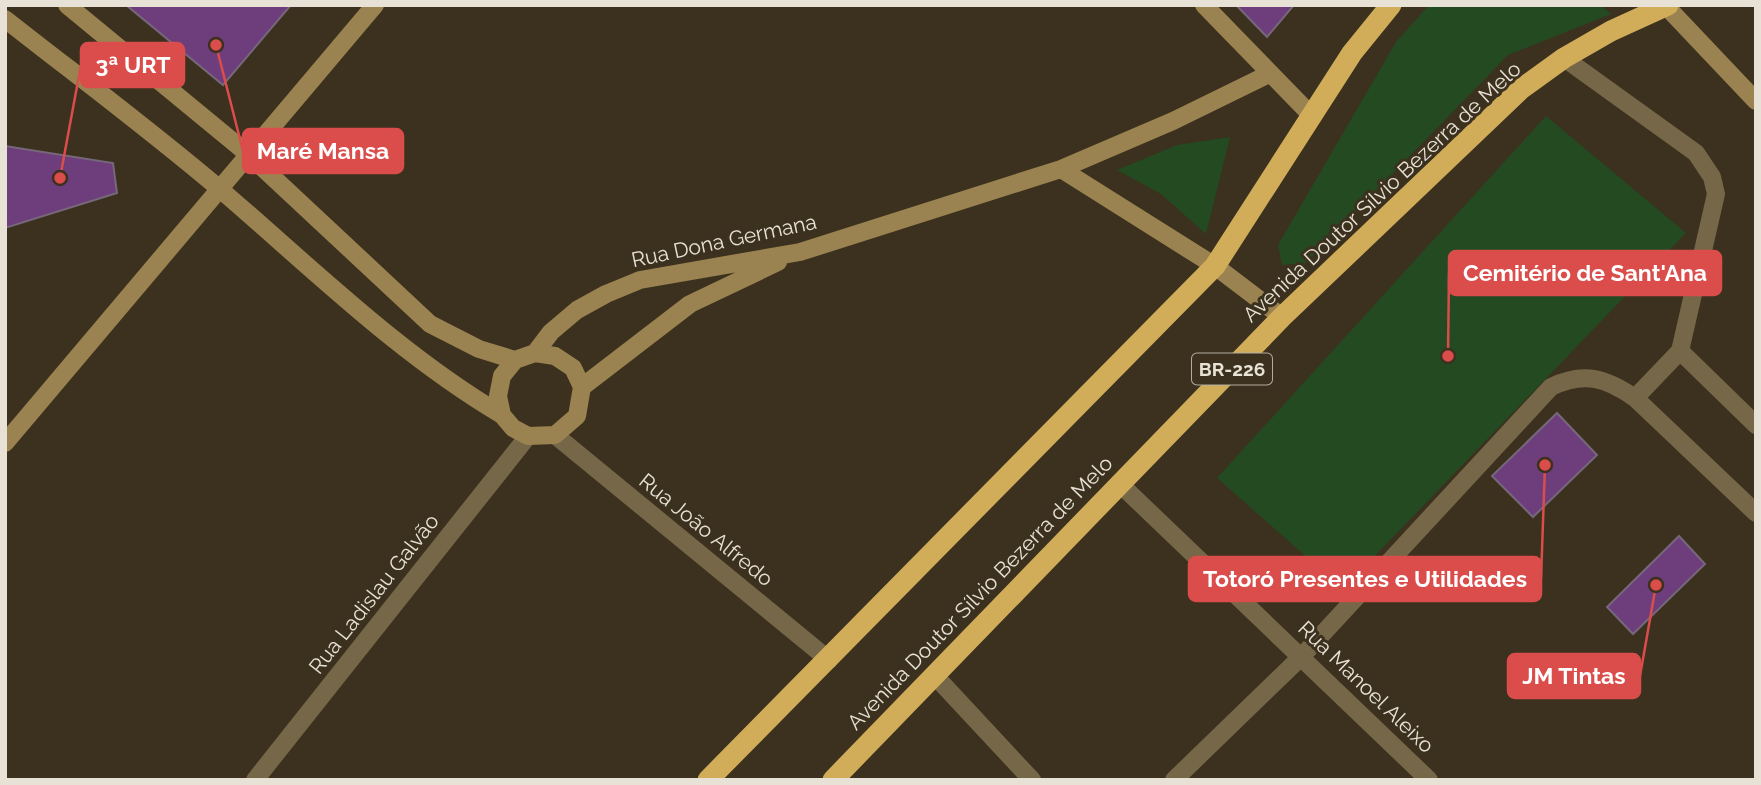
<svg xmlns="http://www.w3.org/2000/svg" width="1761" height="785" font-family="Raleway,sans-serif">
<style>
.green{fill:#244a22}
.building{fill:#6e3e7c;stroke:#76677a;stroke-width:2}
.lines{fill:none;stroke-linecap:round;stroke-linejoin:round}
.street{stroke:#756747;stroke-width:18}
.secondary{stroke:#9a8350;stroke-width:18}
.highway{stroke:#d1ad5a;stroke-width:21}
.labels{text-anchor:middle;stroke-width:6;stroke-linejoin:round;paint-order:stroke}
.shield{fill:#3b311e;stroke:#b4ad9f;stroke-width:2}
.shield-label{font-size:19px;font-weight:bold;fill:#e8e2d6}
.street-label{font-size:21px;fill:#e8e2d6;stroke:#3b311e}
.leader{fill:none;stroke:#da4d4b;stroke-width:2.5}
.callout-dot{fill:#da4d4b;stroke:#3b311e;stroke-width:2.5}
.callout{fill:#da4d4b;stroke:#da4d4b;stroke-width:2.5}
.callout-label{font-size:23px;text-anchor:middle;font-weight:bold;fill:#fff}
</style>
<rect width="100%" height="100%" fill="#3b311e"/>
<path class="green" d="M1429,5h171l11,9 -103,41 -202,208 -24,2 -4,-20 118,-203z
M1546,116l140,117 -343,356 -126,-111z
M1230,137l-24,97 -45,-40 -44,-24 60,-25z"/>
<path class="building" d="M126,5h165l-68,80z
M1236,5h58l-27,32z
M5,146l108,17 4,30 -112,35z
M1557,413l40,42 -64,62 -41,-41z
M1679,536l26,28 -72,70 -26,-27z"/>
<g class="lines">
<path class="street" d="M1564,58l132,95 16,24 4,17 -36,157 -45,47 121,115
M1680,351l76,74
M555,435l274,225
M1119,483l310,297
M936,677l96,103
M255,780l273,-344
M1174,780l128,-124 249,-269c33,-16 55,-9 84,11"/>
<path class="secondary" d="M67,5l181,149 182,170 49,25 36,11 20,-7 20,3 18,12 9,19 -5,29 -22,19 -27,1 -15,-8 -11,-13 -4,-19 4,-20 13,-16
M1204,5l108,111
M1665,5l91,96
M5,19c75,59 152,116 224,178 88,76 173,159 273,218
M1061,169l154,97 67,51
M535,353l16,-21 26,-22 29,-16 34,-14 160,-28 261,-83 112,-48 96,-47
M582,387l108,-83 88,-42
M5,443l370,-438"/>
<path class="highway" d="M708,780l507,-514 137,-213 39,-48
M833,780l449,-463 239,-228 43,-31 47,-27 57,-26"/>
</g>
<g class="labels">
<rect class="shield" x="1192" y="353.5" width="80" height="31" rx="5"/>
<g class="shield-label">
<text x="1232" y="376">BR-226</text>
</g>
<g class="street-label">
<text transform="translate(1382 192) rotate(-43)" y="7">Avenida Doutor Sílvio Bezerra de Melo</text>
<text transform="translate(724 241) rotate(-12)" y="7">Rua Dona Germana</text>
<text transform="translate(706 530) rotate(39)" y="7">Rua João Alfredo</text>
<text transform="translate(980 593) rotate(-46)" y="7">Avenida Doutor Sílvio Bezerra de Melo</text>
<text transform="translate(374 594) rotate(-52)" y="7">Rua Ladislau Galvão</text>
<text transform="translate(1366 687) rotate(44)" y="7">Rua Manoel Aleixo</text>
</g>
</g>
<path class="leader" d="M60 178L81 65M216 45L243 151M1448 356L1449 273M1545 465L1541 579M1656 585L1640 676"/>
<g class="callout-dot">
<circle cx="60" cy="178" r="7"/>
<circle cx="216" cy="45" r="7"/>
<circle cx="1448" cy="356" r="7"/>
<circle cx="1545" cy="465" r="7"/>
<circle cx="1656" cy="585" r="7"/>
</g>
<g class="callout">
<rect x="81" y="43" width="103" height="44" rx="7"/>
<rect x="243" y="129" width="160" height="44" rx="7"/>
<rect x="1449" y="251" width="272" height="44" rx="7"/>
<rect x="1189" y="557" width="352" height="44" rx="7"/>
<rect x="1508" y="654" width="132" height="44" rx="7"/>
</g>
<g class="callout-label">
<text x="133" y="73">3ª URT</text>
<text x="323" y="159">Maré Mansa</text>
<text x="1585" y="281">Cemitério de Sant'Ana</text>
<text x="1365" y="587">Totoró Presentes e Utilidades</text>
<text x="1574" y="684">JM Tintas</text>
</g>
<rect width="1761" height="785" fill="none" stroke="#e8e2d6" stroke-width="14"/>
</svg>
